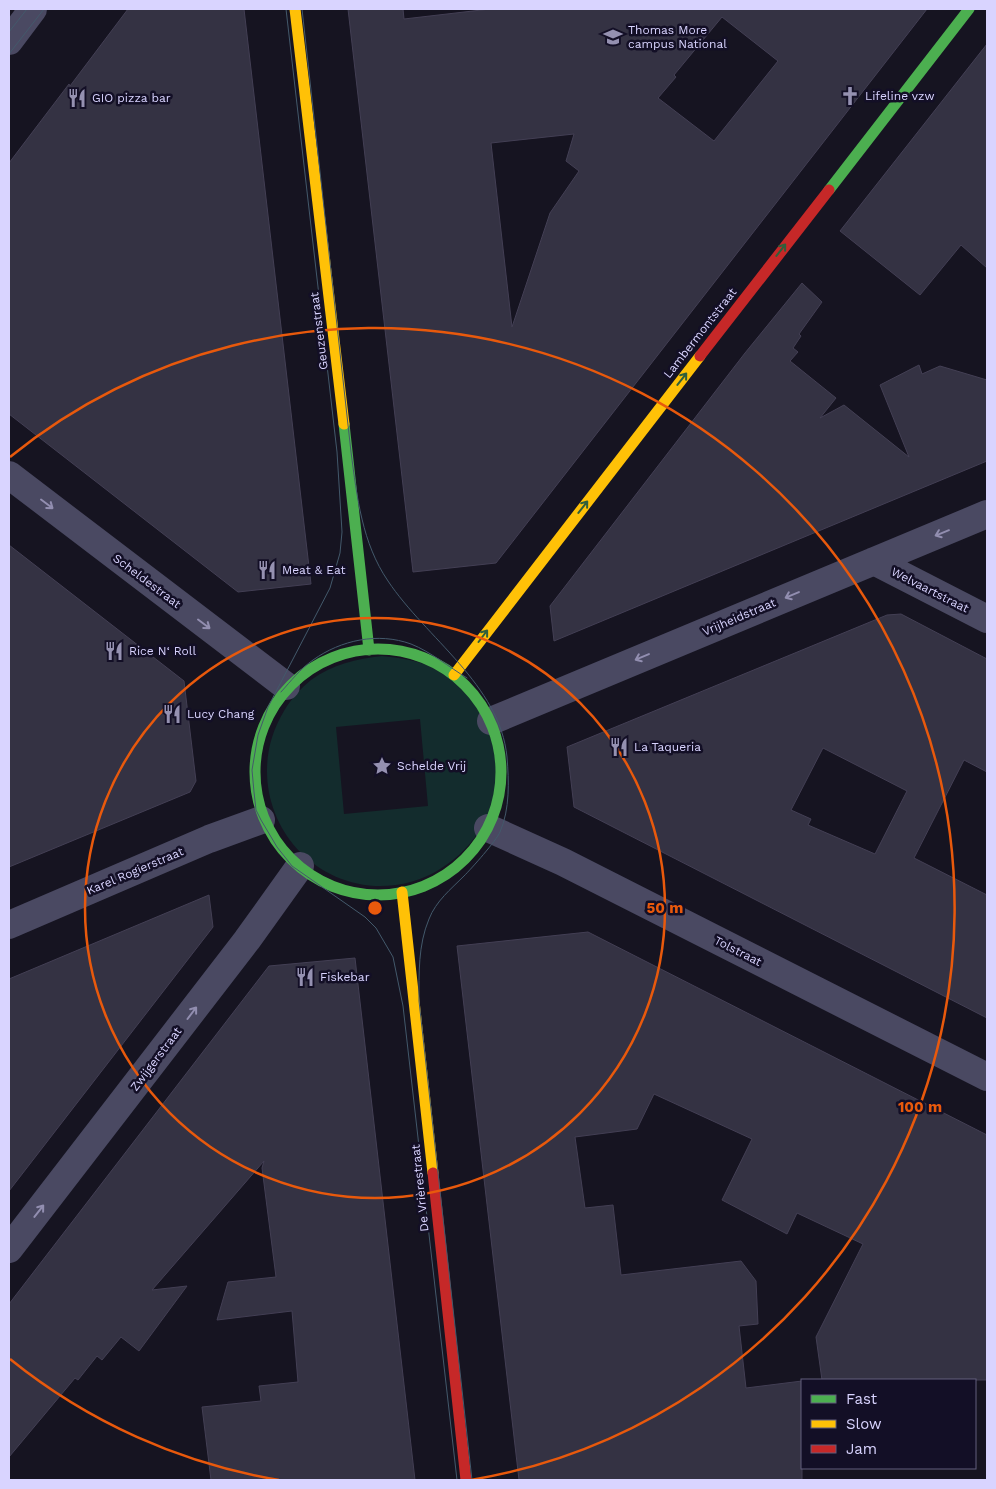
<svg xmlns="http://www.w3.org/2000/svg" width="996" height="1489" font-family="'Work Sans',sans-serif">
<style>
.green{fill:#132c2d;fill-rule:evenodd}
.building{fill:#343243;stroke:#433f54;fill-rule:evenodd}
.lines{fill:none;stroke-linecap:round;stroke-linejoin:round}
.street{stroke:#4a4962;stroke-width:28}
.fast{stroke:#4caf50;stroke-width:11}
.slow{stroke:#ffc107;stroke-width:11}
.jam{stroke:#c62828;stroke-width:11}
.tram{stroke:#43596b;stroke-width:1}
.oneway{stroke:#305f3b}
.oneway2{stroke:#928eb0}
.ring{fill:none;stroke:#e8590c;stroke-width:2.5}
.labels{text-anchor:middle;stroke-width:5;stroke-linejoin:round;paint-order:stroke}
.poi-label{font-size:12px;fill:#d9d4ff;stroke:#130f26;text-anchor:start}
.street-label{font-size:12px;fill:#d9d4ff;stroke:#130f26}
.centre{fill:#e8590c;stroke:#130f26;stroke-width:2.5}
.ring-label{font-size:15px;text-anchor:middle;font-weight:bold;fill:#e8590c;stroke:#130f26;stroke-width:5;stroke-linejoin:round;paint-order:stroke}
</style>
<rect width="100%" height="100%" fill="#161421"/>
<path class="green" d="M382,656c17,2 36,4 51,12 80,44 86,153 7,201 -18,12 -43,18 -65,17 -87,-6 -136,-101 -91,-175 7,-12 17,-23 27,-31 22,-16 45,-21 71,-24zM420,719l8,87 -84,8 -8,-87z"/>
<path class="building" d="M128,9h116l67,575 -73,8 -229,-178v-251l60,-79 1,2z
M348,9h55l1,10 86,-10h437l-431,554 -83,9zM722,17l56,44 -64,80 -56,-43 18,-21 -2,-2zM574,134l-8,27 13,10 -29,42 -38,114 -21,-184z
M987,44v224l-26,-23 -41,50 -80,-64z
M802,283l20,19 -23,32 2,2 -8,12 5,4 -8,9 46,37 -16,20 24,-13 65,52 -29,-72 39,-20 3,9 18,-8 47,14v81l-433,180 -4,-35 195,-253z
M9,545l175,136 12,100 -6,11 -181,75z
M901,614l86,45v113l-23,-12 -50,98 73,37v123l-413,-211 -7,-60 320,-132zM823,748l84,43 -32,63 -67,-29 3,-6 -20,-9z
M209,895l4,32 -204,264v-212z
M588,932l399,203v245h-165l-6,-43 47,-93 -66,-31 -10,21 -65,-34 30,-61 -98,-45 -17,35 -62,8 10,71 28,-3 8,70 120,-14 15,20 2,43 -19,2 7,62 56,-7v99h-283l-62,-534z
M355,958l60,522h-204l-9,-73 59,-6 -2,-15 39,-4 -6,-71 -75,9 11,-38 48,-5 -14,-109 2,-7 -112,129 35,-4 -48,65 -18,-14 -19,23 -5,-4 -19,24 -3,-2 -66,79v-153l260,-338z"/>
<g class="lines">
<path class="street" d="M9,41l24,-32
M9,475l277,211
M874,561l113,58
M491,721l496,-207
M488,828l75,34 424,215
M9,925l200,-86 52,-19
M9,1249l238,-309 53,-74"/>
<path class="fast" d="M829,190l140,-181
M344,424l25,226
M255 772a123 123 0 1 1 246 0a123 123 0 1 1-246 0Z"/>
<path class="slow" d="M295,9l49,415
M454,675l246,-319
M402,892l31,281"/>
<path class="jam" d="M700,356l129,-166
M433,1173l33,307"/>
<path class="tram" d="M286,9l51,443 5,80 -2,21 -10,35 -62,119 -10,28 -6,35 2,22 2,18 5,10 16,27 15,19 73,51 11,11 17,29 10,49 54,474
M302,9l49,443c6,45 11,91 37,129 38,57 112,104 119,176 2,24 3,52 -7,75 -4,9 -28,36 -36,44 -13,13 -28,25 -35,43 -11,26 -10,55 -10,82l53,479
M9,32l18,-23
M9,54l35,-45
M281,692c10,-11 19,-23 32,-32 28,-20 65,-28 98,-16 20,8 38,23 56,34"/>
</g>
<defs><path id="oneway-shaft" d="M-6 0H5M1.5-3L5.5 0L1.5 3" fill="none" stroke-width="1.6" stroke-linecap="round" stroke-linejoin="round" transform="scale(1.25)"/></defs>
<g class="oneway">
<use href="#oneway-shaft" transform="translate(781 250) rotate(-52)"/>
<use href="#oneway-shaft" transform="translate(682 379) rotate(-52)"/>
<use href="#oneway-shaft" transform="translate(583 507) rotate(-52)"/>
<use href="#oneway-shaft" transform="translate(483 636) rotate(-53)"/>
</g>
<g class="oneway2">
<use href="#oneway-shaft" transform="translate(47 504) rotate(37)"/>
<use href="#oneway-shaft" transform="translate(942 533) rotate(158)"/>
<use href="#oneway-shaft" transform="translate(792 595) rotate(157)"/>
<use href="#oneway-shaft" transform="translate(204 624) rotate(37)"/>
<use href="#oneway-shaft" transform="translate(642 657) rotate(157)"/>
<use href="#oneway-shaft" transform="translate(192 1013) rotate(-53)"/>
<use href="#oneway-shaft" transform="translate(39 1211) rotate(-52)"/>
</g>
<g class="ring">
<circle cx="375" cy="908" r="290"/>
<path d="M279 1480A580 580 0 0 1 10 1359M10 457A580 580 0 1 1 471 1480"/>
</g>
<defs>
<g id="university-bare" transform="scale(1.5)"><path d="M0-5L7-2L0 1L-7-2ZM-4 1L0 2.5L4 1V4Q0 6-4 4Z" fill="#9591b1" stroke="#130f26" stroke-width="2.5" paint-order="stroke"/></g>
<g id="church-bare" transform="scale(1.5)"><path d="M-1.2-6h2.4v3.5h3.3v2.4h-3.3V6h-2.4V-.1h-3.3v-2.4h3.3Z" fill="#9591b1" stroke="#130f26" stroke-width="2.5" paint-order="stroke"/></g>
<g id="restaurant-bare" transform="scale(1.5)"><path d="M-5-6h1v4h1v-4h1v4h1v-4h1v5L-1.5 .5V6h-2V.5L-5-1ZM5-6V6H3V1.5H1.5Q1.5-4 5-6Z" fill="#9591b1" stroke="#130f26" stroke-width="2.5" paint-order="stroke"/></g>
<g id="sight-bare" transform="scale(1.5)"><path d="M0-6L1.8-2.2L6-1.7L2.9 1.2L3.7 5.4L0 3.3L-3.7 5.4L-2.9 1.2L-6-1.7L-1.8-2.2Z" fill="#9591b1" stroke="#130f26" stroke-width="2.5" paint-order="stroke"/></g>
</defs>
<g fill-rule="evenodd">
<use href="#university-bare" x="613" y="37"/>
<use href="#church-bare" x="850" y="96"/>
<use href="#restaurant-bare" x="77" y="98"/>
<use href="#restaurant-bare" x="267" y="570"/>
<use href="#restaurant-bare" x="114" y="651"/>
<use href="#restaurant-bare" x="172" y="714"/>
<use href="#restaurant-bare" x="619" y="747"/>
<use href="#sight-bare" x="382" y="766"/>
<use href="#restaurant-bare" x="305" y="977"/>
</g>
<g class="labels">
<g class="poi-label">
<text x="628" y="34">Thomas More<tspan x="628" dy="14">campus National</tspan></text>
<text x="865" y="100">Lifeline vzw</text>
<text x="92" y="102">GIO pizza bar</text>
<text x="282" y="574">Meat &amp; Eat</text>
<text x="129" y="655">Rice N‘ Roll</text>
<text x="187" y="718">Lucy Chang</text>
<text x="634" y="751">La Taqueria</text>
<text x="397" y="770">Schelde Vrij</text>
<text x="320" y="981">Fiskebar</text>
</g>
<g class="street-label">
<text transform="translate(319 331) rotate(-97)" y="4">Geuzenstraat</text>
<text transform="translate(700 333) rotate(-52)" y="4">Lambermontstraat</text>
<text transform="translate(147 581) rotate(37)" y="4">Scheldestraat</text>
<text transform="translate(930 590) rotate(27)" y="4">Welvaartstraat</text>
<text transform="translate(739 617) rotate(-23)" y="4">Vrijheidstraat</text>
<text transform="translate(135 871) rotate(-23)" y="4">Karel Rogierstraat</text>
<text transform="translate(738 951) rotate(27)" y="4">Tolstraat</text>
<text transform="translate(156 1059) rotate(-53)" y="4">Zwijgerstraat</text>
<text transform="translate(420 1188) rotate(-96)" y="4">De Vrièrestraat</text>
</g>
</g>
<circle cx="375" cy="908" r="8" class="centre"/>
<g class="ring-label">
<text x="665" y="913">50 m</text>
<text x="920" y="1112">100 m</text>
</g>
<rect width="996" height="1489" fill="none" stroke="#d9d4ff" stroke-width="20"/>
<rect x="801" y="1379" width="175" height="90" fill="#130f26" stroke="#625e7d"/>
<rect x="811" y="1395" width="25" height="8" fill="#4caf50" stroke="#625e7d"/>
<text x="846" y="1404" font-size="15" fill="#d9d4ff">Fast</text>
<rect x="811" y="1420" width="25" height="8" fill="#ffc107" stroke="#625e7d"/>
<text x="846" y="1429" font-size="15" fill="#d9d4ff">Slow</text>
<rect x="811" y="1445" width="25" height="8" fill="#c62828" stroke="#625e7d"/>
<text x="846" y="1454" font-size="15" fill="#d9d4ff">Jam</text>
</svg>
